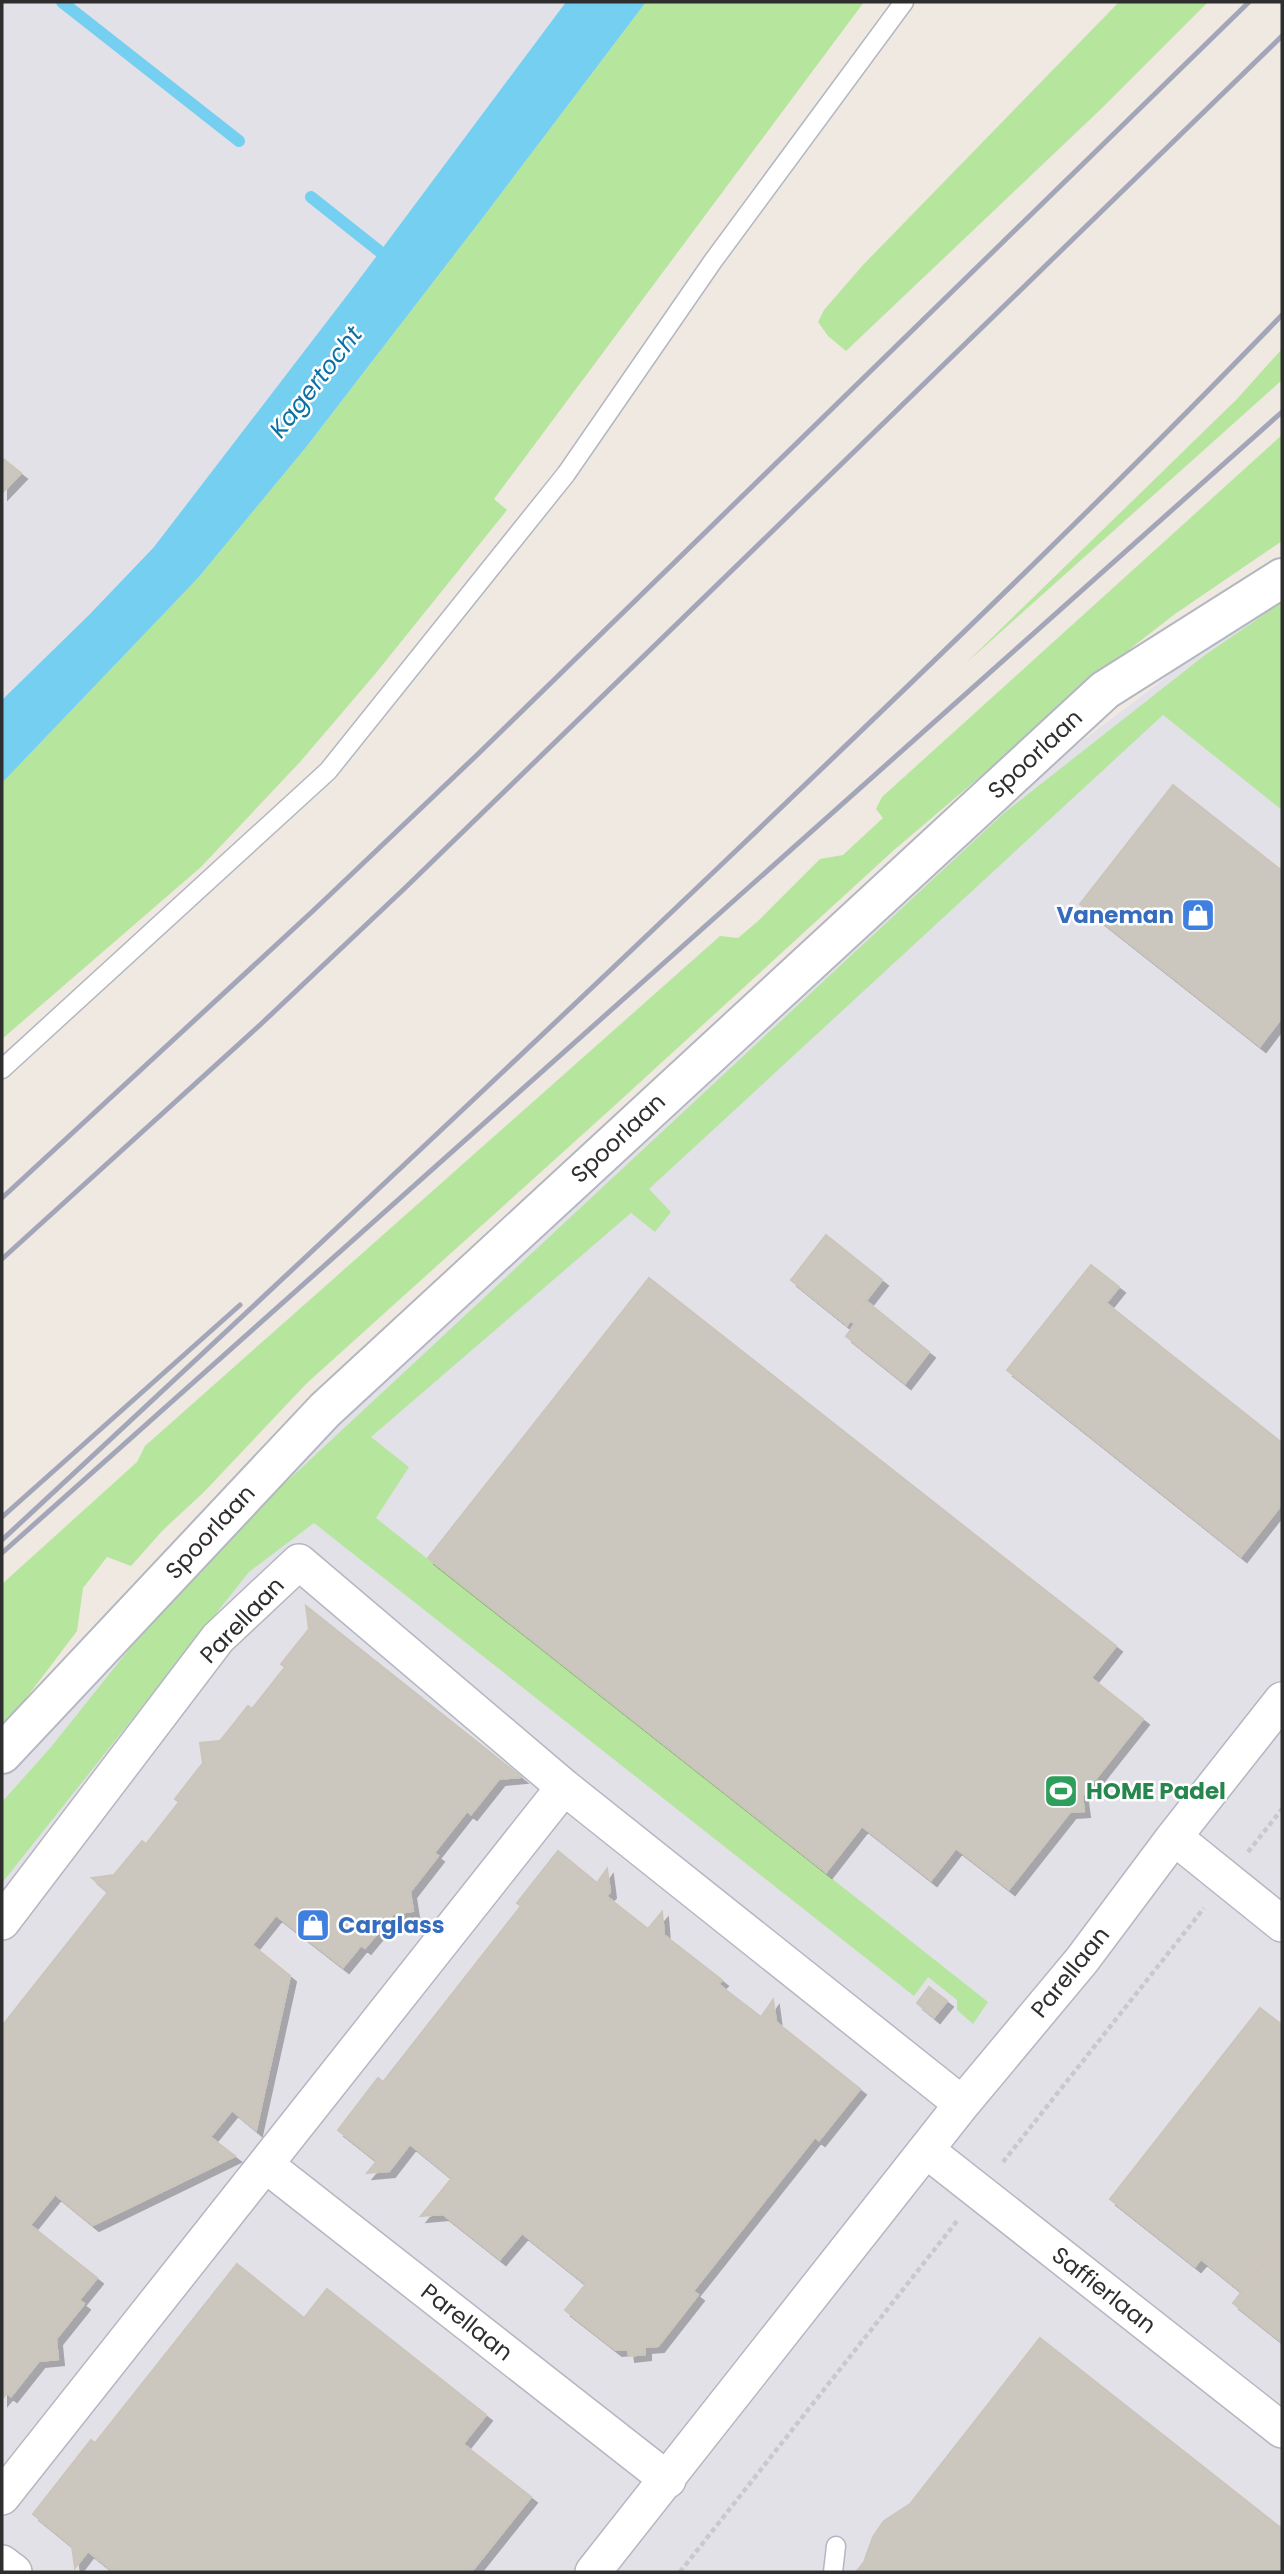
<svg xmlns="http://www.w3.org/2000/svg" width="1284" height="2574" font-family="Poppins,sans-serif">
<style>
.industrial{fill:#e3e1e8}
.green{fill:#b6e59e}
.water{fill:#75cff0}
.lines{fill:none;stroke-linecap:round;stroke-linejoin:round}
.stream{stroke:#75cff0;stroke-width:12}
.building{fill:#cbc7bf;stroke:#cbc5ba;stroke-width:2;filter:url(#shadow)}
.service-casing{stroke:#b4b7c1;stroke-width:21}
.minor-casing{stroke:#b4b7c1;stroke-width:38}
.secondary-casing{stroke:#b4b7c1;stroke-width:42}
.path{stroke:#c9c9c9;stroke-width:4.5;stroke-dasharray:5 3.5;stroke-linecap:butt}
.service{stroke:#fff;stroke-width:18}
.minor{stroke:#fff;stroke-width:35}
.secondary{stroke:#fff;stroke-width:38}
.rail{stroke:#a3a6b8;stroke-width:5}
.labels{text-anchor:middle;stroke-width:5;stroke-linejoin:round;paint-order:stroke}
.street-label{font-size:23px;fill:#2e2e2e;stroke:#fff}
.shop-label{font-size:23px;font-weight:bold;fill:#366cbe;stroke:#fff;text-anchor:end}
.leisure-label{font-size:23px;font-weight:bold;fill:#27864d;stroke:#fff;text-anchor:start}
.water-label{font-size:24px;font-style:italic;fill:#0d6fa3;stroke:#fff}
</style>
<defs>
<filter id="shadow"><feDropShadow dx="6" dy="6" stdDeviation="0" flood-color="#0004"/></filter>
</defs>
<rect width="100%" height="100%" fill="#efe9e1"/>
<path class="industrial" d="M2,2h617l-617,726z
M1282,589v1983h-1280v-807l133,-172 820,-755z"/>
<path class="green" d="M646,2h218l-370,497 13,11 -131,163 -76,89 -99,105 -199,172v-256l196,-205 109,-132 174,-226z
M1119,2h89l-107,107 -255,242 -18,-15 -10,-14 6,-12 39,-45z
M1282,349v31l-317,284 272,-265z
M1282,435v106l-107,73 -40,31 -241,205 -281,257 -306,276 -104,110 -40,37 -32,36 -24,-9 -24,31 -6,43 -75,99v-146l135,-122 8,-16 575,-510 18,2 19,-16 63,-63 23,-4 40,-37 -7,-9 6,-12z
M1282,602v208l-119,-95 -514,474 22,23 -16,20 -24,-19 -260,224 38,30 -33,51 612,484 -15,22 -16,-14v-10l-29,-23 -14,19 -600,-473 -65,49 -247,311v-81l49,-55 143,-179 810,-755 201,-158z"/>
<path class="water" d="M566,2h80l-165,218 -174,226 -109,132 -196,205v-83l88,-86 64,-67 201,-262z"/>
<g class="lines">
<path class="stream" d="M62,2l177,139
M311,197l82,65"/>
</g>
<path class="building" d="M2,458l19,15 -19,20z
M1173,785l109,86v146l-22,29 -180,-142z
M826,1235l56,45 -35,45 -56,-45z
M1091,1265l28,22 -13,16 176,140v61l-41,52 -234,-186z
M649,1278l467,368 -25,32 52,41 -61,77 2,15 -14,1 -61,77 -53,-41 -25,32 -69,-54 -36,46 -398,-314z
M866,1301l63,51 -24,31 -59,-47 9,-12 -4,-4z
M306,1606l215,171 -22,2 -28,35 -4,-3 -33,42 4,3 -28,36 3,19 -20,3 -28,34 -4,-3 -18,22 -67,-52 -24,30 38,31 -34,154 -24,-20 -22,27 25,19 -142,69 -38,-31 -25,31 67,53 -18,22 5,4 -28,35 2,20 -19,2 -28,35 -4,-3 -5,6v-373l106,-134 -16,-14 22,-3 28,-34 4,3 33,-42 -4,-3 28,-36 -3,-20 20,-2 28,-35 4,3 33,-42 -4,-3 28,-35z
M558,1851l39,32 10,-14 3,23 -4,4 42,33 14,-17 2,23 58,45 -4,4 43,33 12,-17 3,22 84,67 -41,51 -4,-3 -122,154 5,4 -40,51 -13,1v7l-16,2 -1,-7 -12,1 -51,-40 21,-26 -64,-51 -22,26 -57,-45 -22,2 31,-38 -42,-34 -21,27 -22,2 10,-12 -39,-31 40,-52 5,4 138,-176 -4,-3z
M929,1987l18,14 -13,16 -17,-14z
M1260,2008l22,17v216l-40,51 -41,-33 -6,7 -85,-67z
M1282,2241v101l-49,-39z
M237,2264l67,54 23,-29 159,126 -23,29 68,53 -60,75h-357l-26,-21 -13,17 -3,-22 -39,-32 58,-74 4,3z
M1040,2338l242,191v43h-426l8,-10 9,-25 11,-16 26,-17z"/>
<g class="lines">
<g class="service-casing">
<path id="service" d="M2,1069l326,-298 238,-297 147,-213 191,-259
M833,2572l3,-26"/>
</g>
<g class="minor-casing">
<path id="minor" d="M1174,1837l108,87
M2,1922l216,-284 81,-76 265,225 398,317
M926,2150l356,280
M266,2165l402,315
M2,2497l562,-710
M2,2563l12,9
M593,2572l369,-468 120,-144 92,-123 108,-137"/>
</g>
<g class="secondary-casing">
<path id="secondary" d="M2,1754l323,-344 780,-720 177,-112"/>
</g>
<path class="path" d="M1248,1852l34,-43
M1003,2162l201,-254
M680,2572l277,-351"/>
<use href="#service" class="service"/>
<use href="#minor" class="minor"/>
<use href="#secondary" class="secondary"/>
<path class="rail" d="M2,1198l313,-289 163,-155 771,-752
M2,1259l258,-234 145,-137 877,-852
M2,1517l238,-212
M2,1540c248,-230 495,-461 740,-695 182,-174 365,-349 540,-530
M2,1553l1280,-1141"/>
</g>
<defs>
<g id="shop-square" transform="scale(1.75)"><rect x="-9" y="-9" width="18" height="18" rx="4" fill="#3f7fe0" stroke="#fff"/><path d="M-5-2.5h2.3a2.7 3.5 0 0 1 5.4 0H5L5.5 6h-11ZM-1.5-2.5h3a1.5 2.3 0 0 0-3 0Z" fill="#fff"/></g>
<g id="stadium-square" transform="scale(1.75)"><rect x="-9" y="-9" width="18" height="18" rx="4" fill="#2e9e5b" stroke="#fff"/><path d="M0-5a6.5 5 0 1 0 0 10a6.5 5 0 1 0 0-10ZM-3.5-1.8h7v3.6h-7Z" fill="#fff"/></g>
</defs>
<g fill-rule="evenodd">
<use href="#shop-square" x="1198" y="915"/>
<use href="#stadium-square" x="1061" y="1791"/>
<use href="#shop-square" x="313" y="1925"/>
</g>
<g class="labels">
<g class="street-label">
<text transform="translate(1035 754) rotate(-43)" y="8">Spoorlaan</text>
<text transform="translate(618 1138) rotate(-43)" y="8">Spoorlaan</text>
<text transform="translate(210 1532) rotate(-47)" y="8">Spoorlaan</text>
<text transform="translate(242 1620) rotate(-46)" y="8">Parellaan</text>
<text transform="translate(1070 1972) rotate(-51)" y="8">Parellaan</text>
<text transform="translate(1104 2290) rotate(38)" y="8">Saffierlaan</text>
<text transform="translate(467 2322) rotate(38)" y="8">Parellaan</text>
</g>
<g class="shop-label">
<text x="1174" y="923">Vaneman</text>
<text x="338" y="1933" text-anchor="start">Carglass</text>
</g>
<g class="leisure-label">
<text x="1086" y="1799">HOME Padel</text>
</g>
<g class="water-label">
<text transform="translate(316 382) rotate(-52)" y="8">Kagertocht</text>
</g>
</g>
<rect width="1284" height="2574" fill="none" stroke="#2e2e2e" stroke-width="7"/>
</svg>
